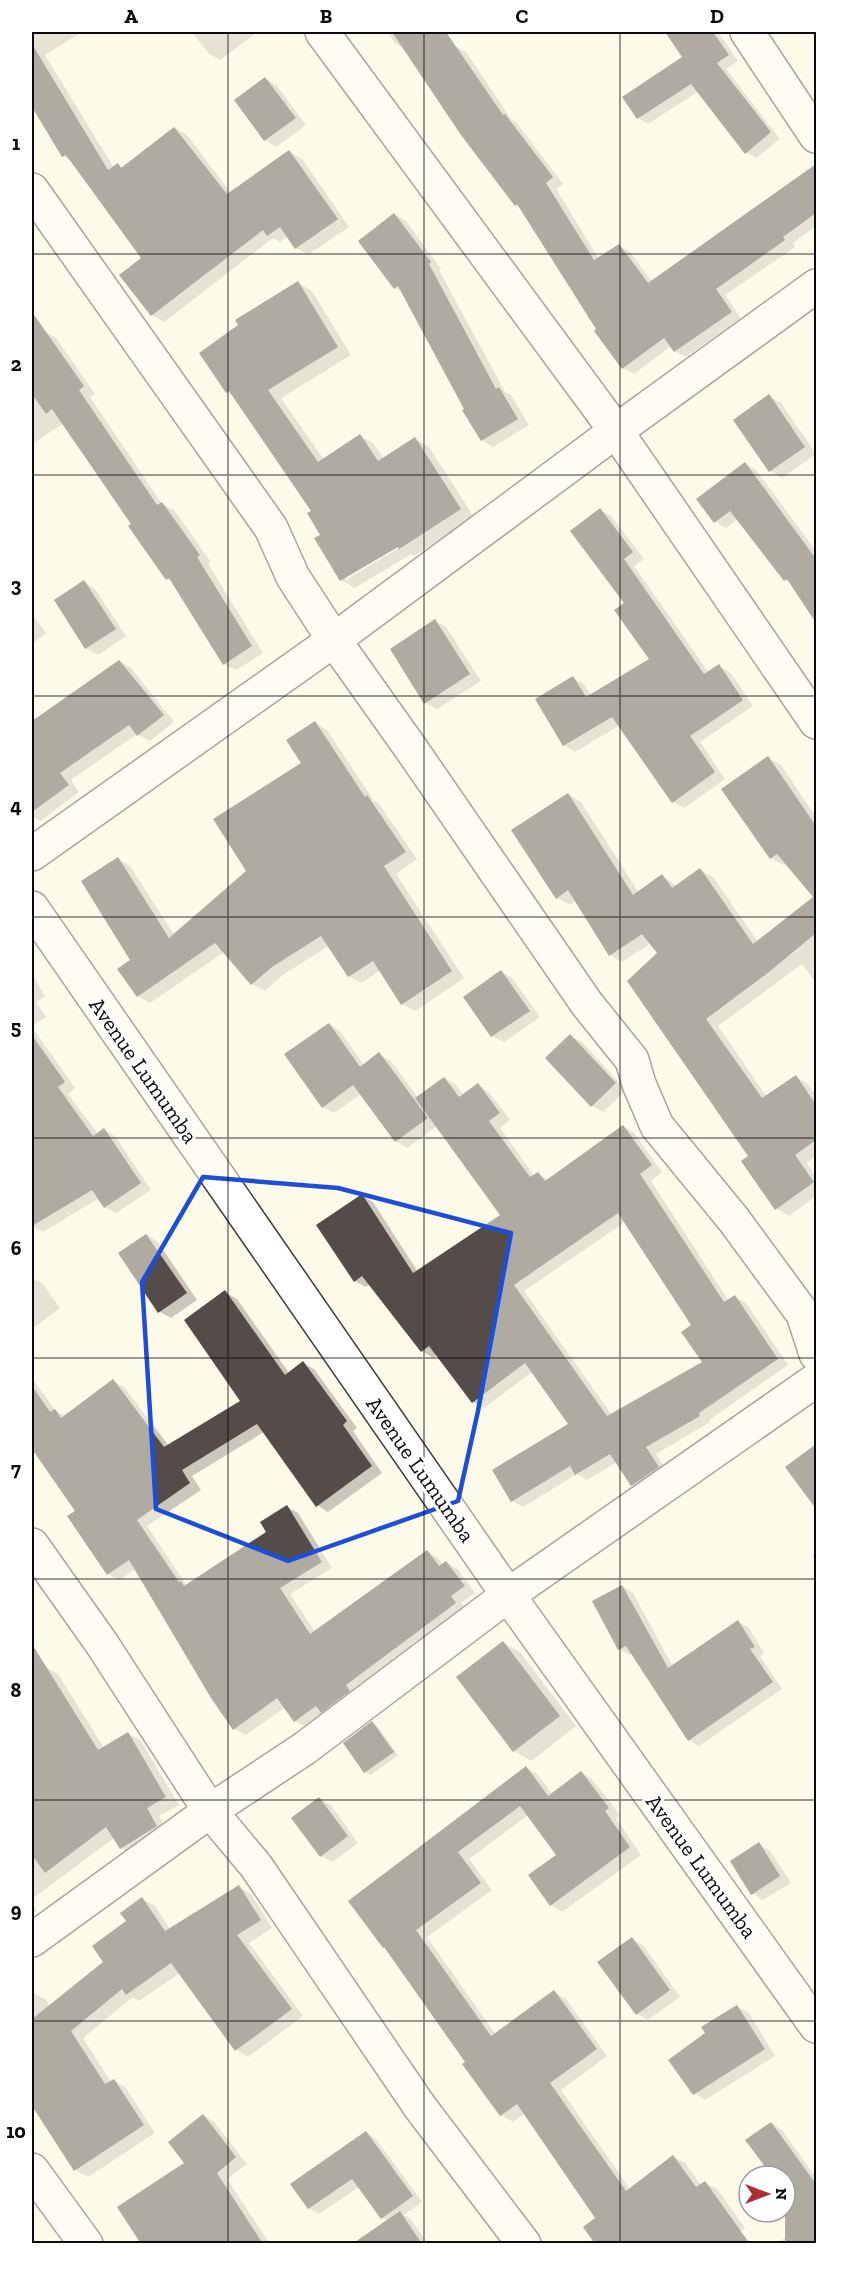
<svg xmlns="http://www.w3.org/2000/svg" width="848" height="2275" font-family="'Zilla Slab',serif">
<style>
.shadow{fill:#0003;fill-rule:evenodd}
.building{fill:#534c48;fill-rule:evenodd}
.lines{fill:none;stroke-linecap:round;stroke-linejoin:round}
.minor-casing{stroke:#3e3e3e;stroke-width:36}
.minor{stroke:#fff;stroke-width:33}
.marked{fill:none;stroke:#1d4ed8;stroke-width:4.5;stroke-linejoin:round}
.grid{fill:none;stroke:#0b0b0b;stroke-width:1.5;stroke-opacity:0.55}
.labels{text-anchor:middle;stroke-width:6;stroke-linejoin:round;paint-order:stroke}
.street-label{font-size:22px;fill:#0b0b0b;stroke:#fff}
.neatline{fill:none;stroke:#0b0b0b;stroke-width:2}
.grid-label{font-size:20px;text-anchor:middle;font-weight:bold;fill:#0b0b0b}
</style>
<rect width="100%" height="100%" fill="#fdfaea"/>
<path class="shadow" d="M32,32h50l-37,23 69,113 4,-3 6,3 51,-40 12,7 44,58 59,-41 12,7 47,68 -41,28 -12,-7 -8,-12 -8,6 -7,-4 -109,84 -12,-7 -31,-40 22,-17 -70,-96 -10,-6 -31,-52z
M192,32h61l2,2 -35,26 -12,-7z
M387,32h55l10,15 3,-1 11,6 45,67 5,3 47,62 -7,5 43,70 20,-13 11,6 22,30 161,-114 3,3v55l-23,17 2,4 -70,48 16,23 -55,39 -11,-6 -4,-5 -37,28 -11,-6 -101,-159 -6,-4 -111,-156 -10,-6z
M667,32h51l20,29 -12,8 54,70 -24,19 -10,-6 -47,-61 -51,33 -10,-6 46,-60z
M266,79l11,7 29,39 -30,22 -11,-7z
M394,214l12,7 35,48 -2,1 66,122 6,3 18,30 -36,22 -11,-7 -78,-147 -9,-5 -35,-47z
M298,283l14,8 39,64 -70,43 43,62 36,-24 14,8 10,15 31,-20 14,8 45,70 -60,39 -3,-2 -56,34 -14,-8 -27,-69 -80,-115 -7,-4zM403,541l2,3 -59,36v-4z
M44,331l12,7 39,56 -5,3 72,107 12,6 37,52 -3,2 55,89 -27,17 -12,-6 -52,-83 -5,-2 -103,-156 -32,21v-104z
M769,396l12,7 35,51 -34,24 -12,-7 -35,-51z
M745,464l11,6 60,81v69l-24,-36 -7,-4 -47,-61 -12,9 -10,-6z
M600,510l11,6 33,43 -10,7 75,107 10,-7 11,6 23,34 -53,36 25,37 -41,29 -11,-6 -53,-77 -45,27 -11,-7 9,-67 11,6 7,11 60,-35 -25,-57z
M84,582l11,7 31,47 -28,19 -12,-7z
M32,614l14,19 -14,11z
M435,621l11,6 35,54 -44,28 -11,-6z
M120,661l11,7 43,54 -24,19 -13,-7 -66,46 8,12 -39,29 -8,-5v-93z
M315,723l12,7 47,71 5,3 38,55 -21,15 68,104 -49,33 -13,-7 -21,-34 -20,13 -12,-7 -20,-30 -45,28 -19,17 -13,-7 -28,-32 -74,51 -12,-7 -20,-137 12,7 45,70 73,-65 55,-108z
M768,758l13,7 35,52v166l-14,-19 -84,62 49,71 29,-20 12,7 8,12v60l-9,7 9,14v19l-27,20 -13,-8 -26,-51 -91,-204 -8,-10 -29,19 -12,-7 -34,-55 -6,5 -13,-7 11,-104 13,8 58,91 24,-17 14,10 23,-16 13,7 45,65 57,-45 -28,-34 -4,2 -12,-7z
M501,972l11,6 28,39 -36,25 -12,-6z
M32,974l13,22 -9,6 10,15 -14,9z
M329,1024l11,7 24,34 15,-11 12,7 27,37 27,-20 11,7 8,11 14,-11 11,7 21,28 -10,8 34,48 4,-2 11,6 74,-54 11,7 28,39 -11,9 78,120 6,-4 11,6 42,62 -79,55 1,2 -54,32 13,20 -26,18 -11,-7 -15,-23 -30,18 -10,-6 -54,33 -11,-6 58,-77 -38,-52 -48,36 -11,-6 -35,-48 -5,4 -11,-7 -52,-67 -4,3 -11,-6 7,-85 11,6 45,70 84,-56 -65,-90 -30,22 -11,-7 -35,-47 -27,19 -11,-6zM625,1222l68,104 11,36 -92,53 -88,-124z
M32,1027l43,61 -7,6 30,40 6,-4 11,6 36,54 -35,23 -11,-6 -6,-9 -56,34 -11,-6z
M571,1036l11,6 44,48 -23,22 -11,-6z
M147,1235l11,7 39,58 -26,18 -11,-6z
M32,1278l11,6 17,24 -28,21z
M225,1292l12,7 52,74 14,-10 11,6 43,59 -4,3 29,42 -54,39 -11,-7 -53,-73 -72,44 9,14 -54,36 40,60 81,-53 19,-26 11,6 34,55 -42,26 25,38 112,-81 11,7 5,7 3,-3 11,7 18,24 -14,10 5,6 -160,118 -11,-6 -10,-14 -39,28 -12,-6 -98,-160 -17,11 -11,-6 -31,-63 -45,-65v-68l23,32 11,7 47,-36 11,6 45,59 73,-45z
M816,1446v61l-29,-40z
M816,1553v9l-4,-6z
M622,1586l11,7 40,74 65,-45 11,6 15,25 -4,3 22,33 -83,57 -10,-6 -56,-86 -3,1 -10,-6z
M504,1643l16,9 56,74 -45,35 -17,-10z
M45,1667l13,7 46,74 24,-15 13,8 38,64 -20,11 10,18 -35,22 -13,-8 -7,-10 -82,61v-101l16,-12 -16,-28v-83z
M372,1723l5,3 21,29 -27,20 -6,-3z
M526,1768l12,7 14,19 29,-22 11,7 28,36 -4,3 25,37 -79,57 -11,-7 7,-50 -30,-40 -59,44 23,31 -65,47 69,98 58,-43 12,7 41,57 -46,34 69,99 43,-32 12,6 16,22 4,-2 12,6 28,39 -21,16h-137l7,-5 3,-21 -72,-105 -12,9 -12,-7 -34,-53 -79,-113 -38,-48z
M319,1799l12,6 27,38 -25,19 -12,-6z
M759,1844l11,7 21,32 -28,17 -11,-7z
M239,1887l12,7 21,34 -23,15 54,73 -55,41 -12,-8 -56,-76 -41,28 -6,-4 -50,41 28,44 3,-2 12,8 29,45 -67,44 -13,-7 -43,-64v-112l1,-1 13,7 4,6 55,-44 37,-63 13,7 15,23z
M32,1903l5,7 -5,4z
M632,1939l11,6 37,52 -32,23 -11,-6z
M737,2006l12,7 26,43 -70,44 -11,-7 13,-59z
M203,2115l11,7 33,42 -20,15 43,65h-48z
M771,2123l11,7 34,48v66h-39l26,-21 -18,-32v-15h-11z
M366,2133l10,6 46,63 -18,13 6,3 18,26h-51l11,-23 -6,-4 -23,-30 -40,27 -10,-6z"/>
<path class="building" d="M392,32h54l57,83 2,-1 48,63 -7,6 48,77 25,-16 29,39 168,-119v49l-33,24 2,3 -69,49 16,23 -58,40 -10,-14 -42,31 -28,-38 2,-2 -79,-125 -2,2 -54,-71z
M665,32h48l16,23 -12,8 54,69 -26,22 -54,-70 -54,35 -15,-22 60,-40z
M32,44l76,126 10,-7 3,5 53,-41 53,67 62,-44 49,69 -43,30 -15,-22 -13,9 -4,-6 -112,86 -32,-41 22,-17 -75,-103 -4,2 -30,-50z
M265,77l31,41 -32,23 -30,-41z
M394,213l37,49 -2,2 67,125 3,-2 19,32 -37,22 -19,-31 2,-1 -66,-123 -4,3 -36,-48z
M298,281l40,66 -70,43 50,72 42,-28 18,27 37,-24 46,72 -62,40 -1,-2 -58,34 -26,-43 6,-3 -13,-22 4,-2 -82,-120 -3,2 -27,-40 39,-28 -3,-5z
M32,312l52,74 -5,4 78,115 5,-3 38,53 -3,2 55,89 -29,19 -54,-87 -3,2 -38,-54 3,-2 -79,-115 -6,5 -14,-20z
M769,394l36,53 -36,25 -36,-52z
M745,462l71,97v64l-29,-44 -3,2 -54,-70 -16,12 -18,-24z
M600,508l33,44 -9,7 80,115 15,-10 24,36 -53,36 25,36 -43,31 -60,-86 -49,29 -28,-47 38,-23 13,21 63,-38 -35,-49 10,-7 -54,-72z
M84,580l32,49 -31,20 -31,-49z
M435,619l35,55 -46,30 -34,-55z
M119,660l45,55 -27,21 -8,-11 -69,48 9,12 -37,27v-91z
M315,721l50,76 2,-2 39,57 -22,14 68,105 -51,34 -28,-44 -25,16 -27,-41 -49,31 -21,18 -36,-42 -78,54 -20,-28 13,-9 -49,-79 37,-24 51,81 77,-67 -33,-52 88,-56 -15,-23z
M768,756l48,70v107l-47,39 -63,47 56,79 34,-23 20,30v35l-21,15 19,27 -39,28 -34,-49 7,-5 -121,-175 30,-28 -15,-19 -33,22 -41,-66 -12,9 -45,-69 57,-37 65,102 29,-21 10,14 28,-20 53,76 60,-47 -36,-43 -7,5 -49,-70z
M501,970l29,41 -39,26 -28,-40z
M329,1023l31,44 19,-15 49,66 -33,24 -42,-57 -31,23 -38,-54z
M570,1034l46,49 -25,24 -46,-49z
M32,1035l33,47 -7,5 35,49 11,-8 37,55 -37,25 -12,-18 -60,36z
M444,1077l15,20 19,-14 22,30 -11,8 41,56 8,-5 7,9 78,-56 29,40 -12,9 84,128 11,-7 43,64 -79,54 1,3 -54,31 13,20 -28,19 -21,-32 -35,21 -5,-9 -59,36 -19,-32 76,-46 -43,-61 -53,40 -43,-57 -8,6 -59,-76 -8,6 -38,-57 46,-31 51,79 87,-58 -85,-117zM618,1213l73,112 -10,7 21,30 -95,54 -93,-131z
M146,1234l41,59 -29,20 -40,-60z
M225,1290l60,85 18,-14 44,60 -4,4 29,41 -56,41 -59,-83 -75,46 8,13 -53,37 42,62 2,-1 3,5 82,-54 -6,-10 27,-17 35,57 -42,26 30,46 117,-84 12,16 7,-5 19,25 -14,10 5,7 -110,82 4,6 -29,22 -5,-7 -22,16 -17,-24 -44,32 -22,-32 -82,-138 -22,15 -40,-59 8,-5 -43,-62v-63l18,26 5,-3 6,9 52,-39 51,68 76,-46 -56,-81z
M816,1444v65l-31,-42z
M622,1585l46,83 70,-48 17,27 -5,2 23,33 -85,59 -62,-95 -8,4 -26,-49z
M503,1641l57,75 -47,36 -57,-75z
M32,1644l66,106 30,-18 38,65 -19,11 10,18 -37,23 -14,-22 -61,46 -13,-18z
M372,1721l22,31 -30,21 -21,-30z
M526,1766l22,30 33,-25 28,37 -4,3 25,36 -80,59 -22,-31 28,-20 -36,-49 -62,46 23,31 -65,47 75,106 63,-46 43,59 -47,34 76,108 47,-36 23,32 9,-6 45,63h-155l-12,-17 12,-9 -78,-114 -17,12 -38,-52 3,-2 -81,-115 -1,1 -35,-47z
M319,1797l29,39 -28,21 -29,-39z
M759,1842l21,34 -29,19 -21,-34z
M239,1885l22,35 -24,15 55,74 -57,42 -64,-88 -45,32 -4,-6 -51,42 34,53 9,-5 30,46 -70,46 -42,-65v-87l71,-57 -11,-16 34,-25 -6,-8 22,-16 23,34z
M632,1937l38,53 -34,25 -39,-53z
M737,2005l28,44 -72,46 -25,-35 37,-27 -4,-6z
M203,2114l33,43 -19,16 46,71h-122l-24,-37 67,-44 -16,-21z
M771,2122l45,62v60h-31v-68h-13l-27,-36z
M366,2131l47,65 -32,23 -29,-40 -44,30 -18,-25z
M400,2211l22,33h-70z"/>
<g class="lines">
<g class="minor-casing">
<path id="minor" d="M322,32l294,399 200,291
M747,32l69,104
M32,190l239,338 22,49 41,63 78,110 175,254 45,56 7,24 18,42 77,94 69,94 13,40
M32,854l302,-214 282,-209 200,-145
M32,908l476,687 308,431
M32,1545l70,99 108,167 46,55 164,241 104,137
M32,1940l178,-129 95,-63 203,-153 308,-215
M32,2170l54,74"/>
</g>
<use href="#minor" class="minor"/>
</g>
<path d="M0 0H848V2275H0ZM203,1177l135,11 173,45 -33,178 -20,90 -170,60 -132,-52 -14,-227z" fill="#fdfaea" fill-opacity=".55" fill-rule="evenodd"/>
<path class="marked" d="M203,1177l135,11 173,45 -33,178 -20,90 -170,60 -132,-52 -14,-227z"/>
<path class="grid" d="M228,32v2212M424,32v2212M620,32v2212M32,254h784M32,475h784M32,696h784M32,917h784M32,1138h784M32,1358h784M32,1579h784M32,1800h784M32,2021h784"/>
<g class="labels">
<g class="street-label">
<text transform="translate(144 1070) rotate(55)" y="8">Avenue Lumumba</text>
<text transform="translate(421 1469) rotate(55)" y="8">Avenue Lumumba</text>
<text transform="translate(702 1866) rotate(54)" y="8">Avenue Lumumba</text>
</g>
</g>
<rect width="848" height="2275" fill="none" stroke="#ffffff" stroke-width="66"/>
<g transform="translate(767 2194) rotate(90)"><circle r="28" fill="#ffffff" stroke="#9d9d9d" stroke-width="1.5"/>
<path d="M0-4.5L10 22L0 15L-10 22Z" fill="#af2e33"/>
<text y="-9" font-size="16" font-weight="bold" text-anchor="middle" fill="#0b0b0b">N</text>
</g>
<rect x="33" y="33" width="782" height="2209" class="neatline"/>
<g class="grid-label">
<text x="131" y="23">A</text>
<text x="326" y="23">B</text>
<text x="522" y="23">C</text>
<text x="717" y="23">D</text>
<text x="16" y="150">1</text>
<text x="16" y="371">2</text>
<text x="16" y="592">3</text>
<text x="16" y="813">4</text>
<text x="16" y="1034">5</text>
<text x="16" y="1255">6</text>
<text x="16" y="1476">7</text>
<text x="16" y="1697">8</text>
<text x="16" y="1917">9</text>
<text x="16" y="2138">10</text>
</g>
</svg>
